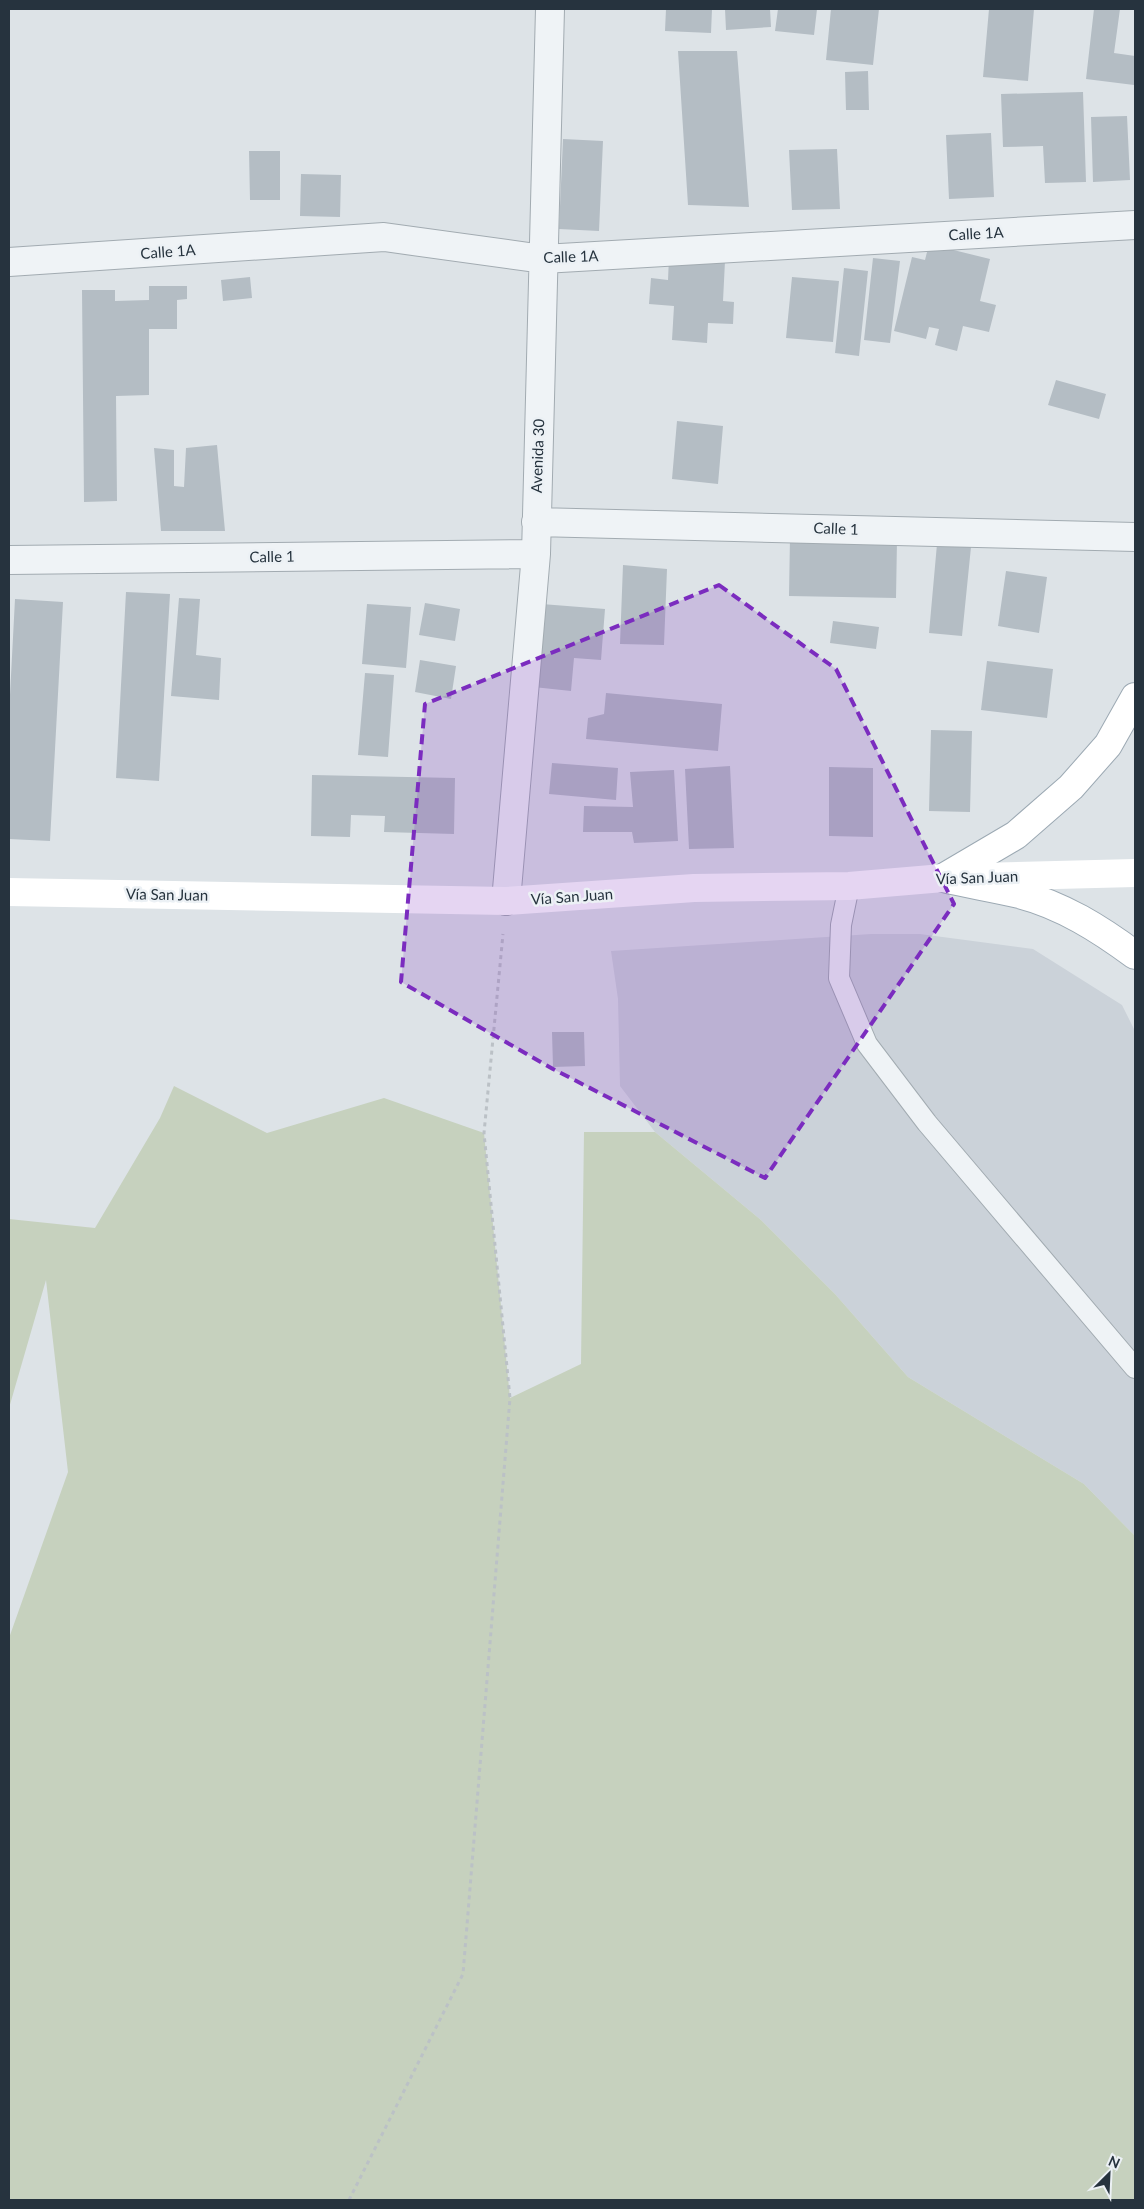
<svg xmlns="http://www.w3.org/2000/svg" width="1144" height="2209" font-family="Lato,sans-serif">
<style>
.built{fill:#cbd2d9}
.green{fill:#c6d1be}
.building{fill:#b4bdc4}
.lines{fill:none;stroke-linecap:round;stroke-linejoin:round}
.lane-casing{stroke:#a2abb1;stroke-width:22}
.street-casing{stroke:#a2abb1;stroke-width:30}
.primary-casing{stroke:#9ca9b3;stroke-width:30}
.path{stroke:#bbc1c6;stroke-width:3;stroke-dasharray:4 4;stroke-linecap:butt}
.lane{stroke:#eff3f6;stroke-width:20}
.street{stroke:#eff3f6;stroke-width:28}
.secondary{stroke:#fff;stroke-width:28}
.primary{stroke:#fff;stroke-width:28}
.marked{fill:#7b2cbf;fill-opacity:0.2;stroke:#7b2cbf;stroke-width:4;stroke-dasharray:10 6;stroke-linejoin:round}
.labels{text-anchor:middle;stroke-width:5;stroke-linejoin:round;paint-order:stroke}
.street-label{font-size:15px;fill:#26333e;stroke:#ecf1f5}
</style>
<rect width="100%" height="100%" fill="#dde3e7"/>
<path class="built" d="M871,934h49l113,15 89,56 13,26v505l-51,-52 -176,-107 -73,-83 -74,-74 -106,-88 -35,-46 -2,-87 -7,-48z"/>
<path class="green" d="M174,1086l93,47 117,-35 100,35 26,265 71,-34 3,-232h71l106,88 74,74 73,83 176,107 51,52v664h-1126v-562l59,-166 -22,-192 -37,128v-189l86,9 65,-110z"/>
<path class="building" d="M666,9h46l-1,24 -46,-2z
M725,9h45l1,18 -45,3z
M778,9h39l-3,26 -39,-4z
M831,9h48l-6,56 -47,-5z
M989,9h45l-6,72 -45,-4z
M1094,9h26l-6,44 21,3 -1,29 -48,-6z
M678,51h59l12,156 -61,-2z
M868,71l1,39h-23l-1,-38z
M1083,92l3,90 -41,1 -2,-37 -40,1 -2,-53z
M1127,116l3,64 -37,2 -2,-65z
M991,133l3,64 -45,2 -3,-64z
M563,139l40,2 -4,90 -40,-2z
M837,149l3,60 -48,1 -3,-60z
M249,151h31v49h-30z
M301,174l40,1 -1,42 -40,-1z
M929,244l61,15 -10,42 16,4 -7,27 -26,-6 -6,25 -22,-6 4,-16 -10,-2 -3,12 -32,-8 18,-74 13,3z
M669,257l56,4 -2,40 11,1 -1,22 -25,-1 -1,20 -35,-3 2,-34 -25,-2 2,-26 17,2z
M873,258l27,3 -10,82 -26,-3z
M844,268l24,3 -9,85 -24,-3z
M250,277l2,21 -29,3 -2,-21z
M792,277l47,4 -6,61 -47,-4z
M149,286h38v13l-10,1v29h-28v66l-33,1 1,105 -33,1 -2,-212h33v11l34,-1z
M1056,380l50,14 -7,25 -51,-14z
M677,421l46,5 -5,58 -46,-5z
M217,445l8,86h-64l-7,-83 20,2v36l10,1 2,-39z
M790,537l107,3 -1,58 -107,-2z
M937,544l34,3 -9,89 -33,-3z
M623,565l44,4 -3,76 -44,-1z
M1006,571l41,6 -8,56 -41,-7z
M126,592l44,2 -11,187 -43,-3z
M179,598l21,1 -4,56 25,3 -2,42 -48,-4z
M15,599l48,3 -13,239 -41,-2v-125z
M425,603l35,6 -5,32 -36,-6z
M529,603l76,6 -4,51 -27,-2 -3,33 -47,-5z
M367,604l44,3 -5,61 -44,-4z
M833,621l46,6 -3,22 -46,-6z
M420,660l36,6 -5,33 -36,-7z
M987,661l66,8 -6,49 -66,-8z
M365,673l29,2 -6,82 -30,-2z
M606,693l116,11 -4,47 -132,-12 2,-21 16,-4z
M931,730l41,1 -2,81 -41,-1z
M552,763l66,5 -2,32 -67,-6z
M730,766l4,82 -45,1 -4,-80z
M829,767l44,1v69l-44,-1z
M674,770l4,71 -44,2 -2,-11h-49l1,-26 49,1 -3,-35z
M312,775l143,3 -1,56 -70,-2 1,-16 -34,-1 -1,22 -39,-1z
M552,1032h32l1,34 -32,1z"/>
<g class="lines">
<g class="lane-casing">
<path id="lane" d="M849,886l-8,39 -2,53 28,66 60,79 208,245"/>
</g>
<g class="street-casing">
<path id="street" d="M9,262l375,-25 159,22 592,-34
M536,522l599,15
M9,560l527,-6
M506,901l30,-347 14,-545"/>
</g>
<g class="primary-casing">
<path id="primary" d="M943,878l73,-43 55,-48 37,-42 27,-48
M943,878c25,6 51,10 76,16 43,11 81,35 116,61"/>
</g>
<path class="path" d="M349,2200l114,-226 47,-576 -26,-265 19,-199"/>
<use href="#lane" class="lane"/>
<use href="#street" class="street"/>
<path class="secondary" d="M9,892l497,9 188,-13 155,-2 94,-8 192,-5"/>
<use href="#primary" class="primary"/>
</g>
<path class="marked" d="M719,585l117,84 118,235 -189,274 -212,-109 -152,-87 24,-278z"/>
<g class="labels">
<g class="street-label">
<text transform="translate(976 234) rotate(-3)" y="5">Calle 1A</text>
<text transform="translate(168 252) rotate(-4)" y="5">Calle 1A</text>
<text transform="translate(571 257) rotate(-2)" y="5">Calle 1A</text>
<text transform="translate(538 456) rotate(-88)" y="5">Avenida 30</text>
<text transform="translate(836 529) rotate(2)" y="5">Calle 1</text>
<text transform="translate(272 557) rotate(-1)" y="5">Calle 1</text>
<text transform="translate(977 878) rotate(-2)" y="5">Vía San Juan</text>
<text transform="translate(167 895) rotate(1)" y="5">Vía San Juan</text>
<text transform="translate(572 897) rotate(-4)" y="5">Vía San Juan</text>
</g>
</g>
<rect width="1144" height="2209" fill="none" stroke="#26333e" stroke-width="20"/>
<g transform="translate(1109 2174) rotate(24)" stroke="#ecf1f5" stroke-width="4" paint-order="stroke">
<path d="M0-4L9 19L0 12L-9 19Z" fill="#26333e"/>
<text y="-8" font-size="14" font-weight="bold" text-anchor="middle" fill="#26333e">N</text>
</g>
</svg>
